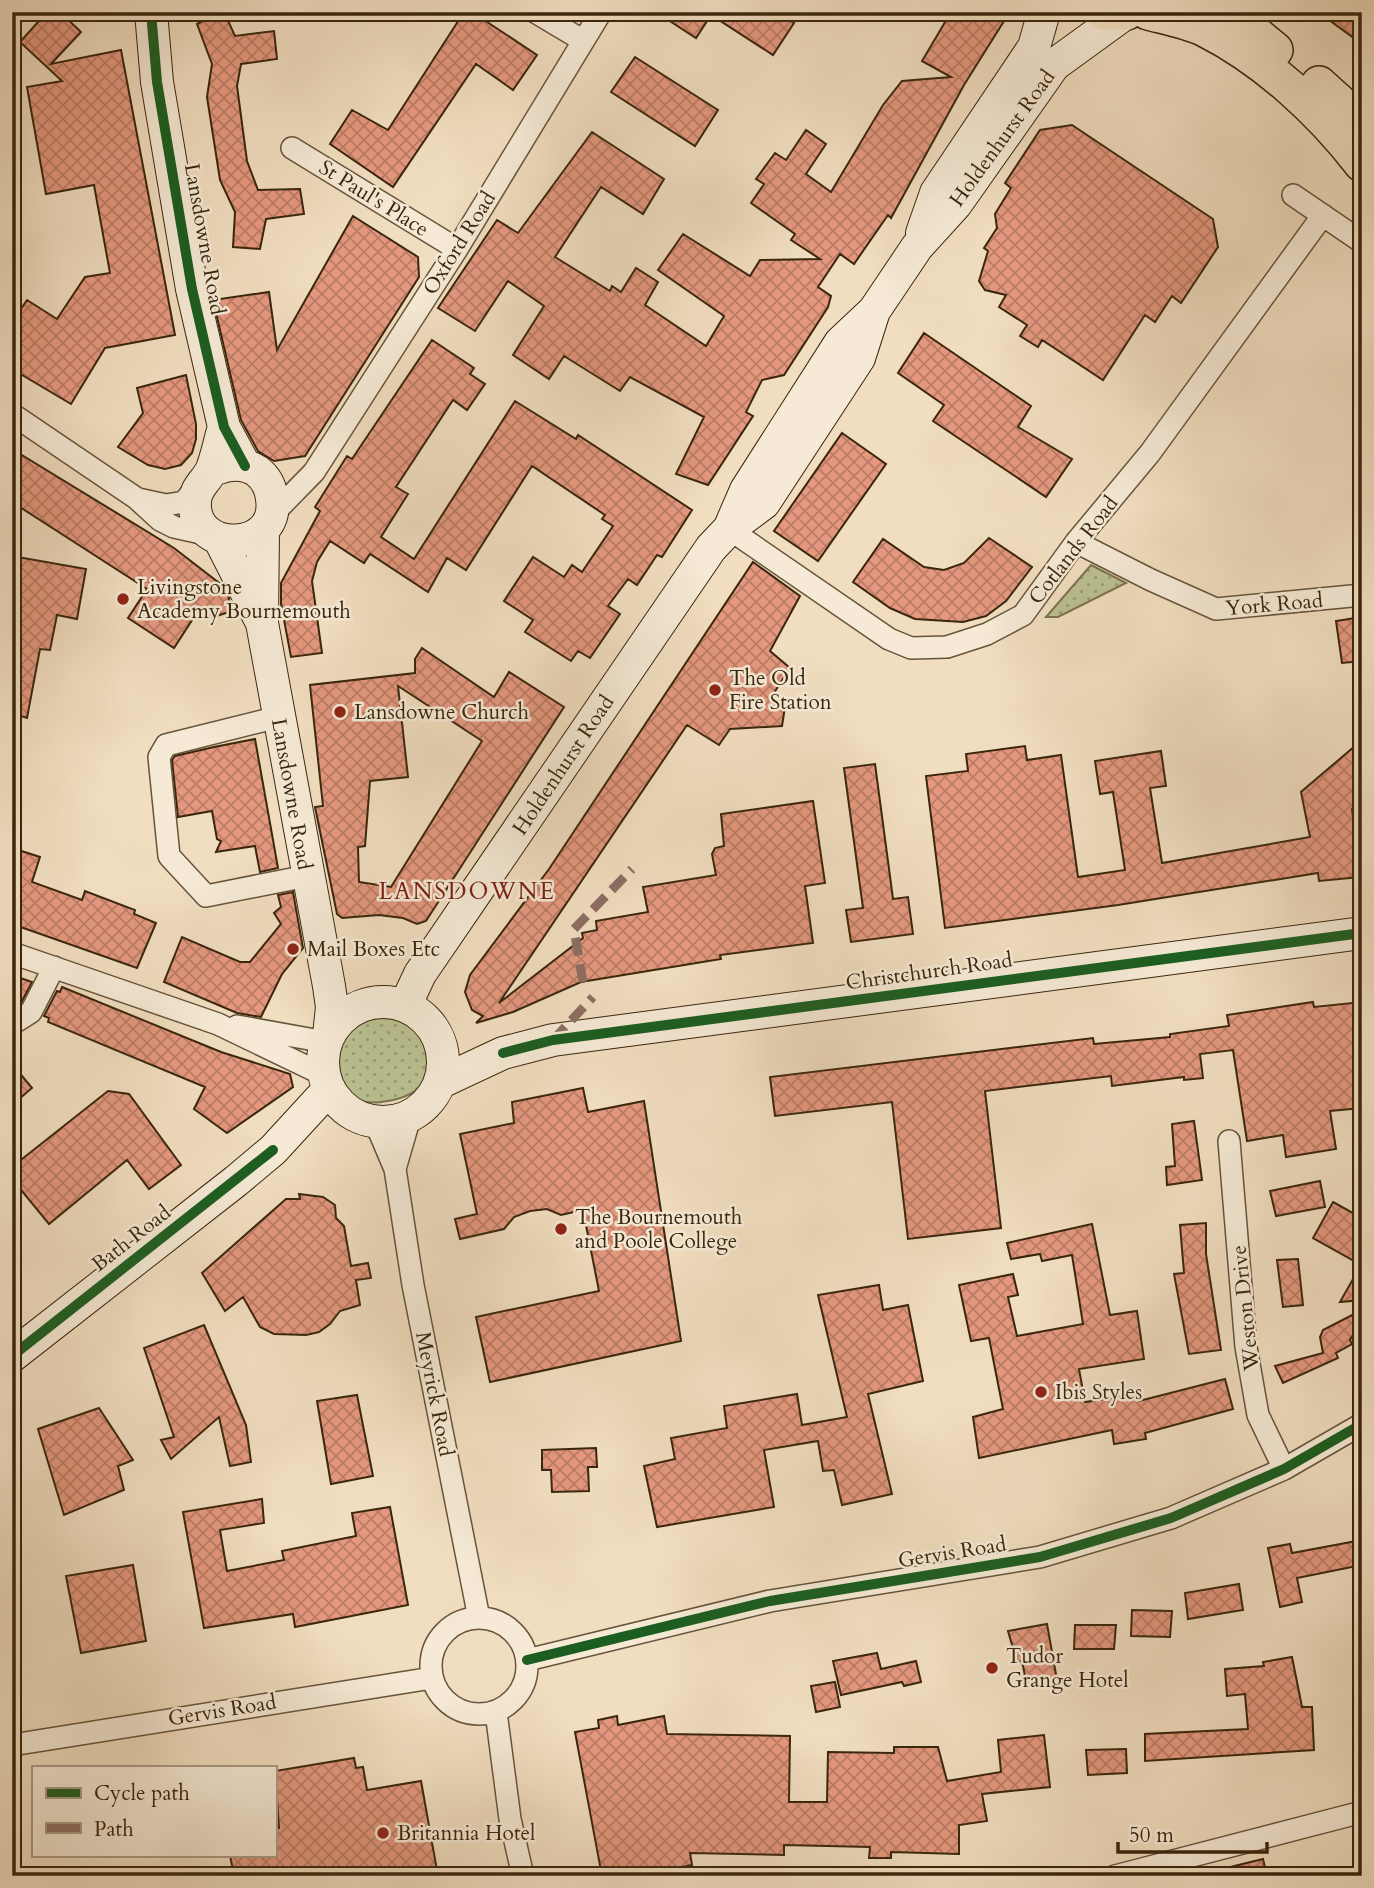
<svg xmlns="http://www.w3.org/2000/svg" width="1374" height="1888" font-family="Cardo,serif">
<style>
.green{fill:url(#green-dots);stroke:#7a7450;stroke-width:2}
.building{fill:url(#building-cross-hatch);stroke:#39260d;stroke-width:2;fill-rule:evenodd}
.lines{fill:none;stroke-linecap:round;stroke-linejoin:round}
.street-casing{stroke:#67543a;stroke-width:24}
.secondary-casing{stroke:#39260d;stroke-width:34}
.primary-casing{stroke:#39260d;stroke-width:38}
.street{stroke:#f6ead6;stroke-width:21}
.secondary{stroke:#f6ead6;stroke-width:32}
.primary{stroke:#f1dec0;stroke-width:35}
.quiet{stroke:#8d6e63;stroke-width:9;stroke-dasharray:18 9;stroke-linecap:butt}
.cycleway-casing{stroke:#f6ead6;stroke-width:15}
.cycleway{stroke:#1b5e20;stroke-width:10}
.poi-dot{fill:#8f2418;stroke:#f6ead6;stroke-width:2.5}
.labels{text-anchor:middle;stroke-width:5;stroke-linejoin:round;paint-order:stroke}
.street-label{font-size:21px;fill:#39260d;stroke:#f6ead6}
.poi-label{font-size:21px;fill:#39260d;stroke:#f6ead6;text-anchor:start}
.neighbourhood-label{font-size:23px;letter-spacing:2px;fill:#7a1f14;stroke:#f6ead6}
</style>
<defs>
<pattern id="green-dots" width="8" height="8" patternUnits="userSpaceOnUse" patternTransform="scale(1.75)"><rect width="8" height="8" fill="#bbc192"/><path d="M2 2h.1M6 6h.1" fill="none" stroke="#999d76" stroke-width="1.8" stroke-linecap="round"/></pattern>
<pattern id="building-cross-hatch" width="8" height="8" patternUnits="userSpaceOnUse" patternTransform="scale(1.75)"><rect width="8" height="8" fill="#e5987f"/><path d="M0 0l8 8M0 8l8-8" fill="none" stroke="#bb7c66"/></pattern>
</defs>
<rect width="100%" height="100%" fill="#f1dec0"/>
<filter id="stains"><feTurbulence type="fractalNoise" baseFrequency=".00286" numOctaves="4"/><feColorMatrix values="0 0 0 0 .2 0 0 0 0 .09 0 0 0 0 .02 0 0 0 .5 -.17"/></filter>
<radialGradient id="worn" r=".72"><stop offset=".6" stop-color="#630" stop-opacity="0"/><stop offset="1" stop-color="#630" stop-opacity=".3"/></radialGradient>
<path class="green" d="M1091,565l35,18 -68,34h-12z
M382,1016c35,4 62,28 42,65 -7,12 -19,16 -31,19 -11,2 -21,4 -32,1 -32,-8 -34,-57 -10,-74 8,-6 21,-8 31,-11z"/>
<path class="building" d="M47,12h13l21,20 -30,32 70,-14 54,285 -70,13 -34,56 -59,-35v-47l15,-22 30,19 28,-42 25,-4 -16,-88 -48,9 -19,-107 35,-6 -42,-39z
M219,12h5l11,24 39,-5 3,28 -36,5 -4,22 10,75 11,29 42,-1 4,25 -38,5 -6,30 -27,-2 2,-35 -15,-32 -13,-83 5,-33 -15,-40z
M464,12h8l65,43 -24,35 -37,-26 -83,123 -63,-43 22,-34 36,20z
M656,12h122l16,11 -21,32 -62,-40 -15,23z
M951,12h38l15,9 -40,64 -73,133 -3,-3 -34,49 -14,-10 -22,33 13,9 -3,11 -44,68 -22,5 -16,32 7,4 -45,69 -32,-11 28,-57 -74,-40 -10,14 -56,-35 -15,23 -36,-24 31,-49 -36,-25 -33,50 -37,-23 59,-88 21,13 74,-101 72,47 -21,35 -42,-27 -46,70 55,34 2,-5 9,6 15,-24 22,14 -13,23 61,41 18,-30 -66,-46 25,-36 67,42 10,-16 60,-1 -29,-19 4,-6 -44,-31 13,-19 -8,-5 19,-26 11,7 20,-30 20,14 -20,30 25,18 52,-87 19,-24 49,-4 -29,-16z
M1318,12h44v32z
M635,57l83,53 -23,36 -84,-54z
M1072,125l141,94 5,28 -37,56 -9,-7 -17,26 -10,-7 -42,65 -61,-40 -4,7 -18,-11 7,-11 -28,-18 7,-12 -21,-5 -6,-9 9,-30 -4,-3 13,-20 -2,-14 16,-26 -6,-5 35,-53z
M353,216l65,41 1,20 -114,179 -31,5 -16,-10 -17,-31 -28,-120 56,-8 8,58z
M924,333l107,73 -13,21 54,32 -26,38 -113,-76 11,-16 -46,-32z
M432,340l42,28 -4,6 15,10 -18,26 -14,-10 -57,87 12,7 -27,43 33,22 101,-158 61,38 2,-4 114,75 -30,47 -5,-2 -20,30 -9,-6 -20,27 12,8 -30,44 -12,-7 -7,10 -46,-29 8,-12 -29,-19 29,-44 31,20 8,-12 10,7 31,-46 -11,-7 3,-4 -73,-49 -66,104 -19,-12 -19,34 -58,-38 -6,9 -34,-22 -13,21 -5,19 10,72 -31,4 -10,-53v-21l39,-72 -5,-4 32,-51 5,3z
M186,375l10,49v15l-4,14 -11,12 -16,4 -17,-4 -30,-18 25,-34 -6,-25z
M842,433l44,31 -68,97 -44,-30z
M12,449l162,99 49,38 6,12v14l-22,7 -9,-8 -24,37 -46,-30 19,-29 -135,-87z
M989,538l43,29 -26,34 -20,15 -23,6 -48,-3 -25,-11 -37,-26 30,-43 41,28 20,3 20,-7z
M12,556l74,13 -9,50 -20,-4 -7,35 -10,-1 -13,69 -15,-5z
M753,562l47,34 -30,55 20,17 -18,28 13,11 -3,19 -52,3 -11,16 -32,-20 -188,278 84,-65 -1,-5 15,-3 -1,-9 52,-9 -5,-25 73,-12 -4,-21 3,-6 9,-2 -3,-32 92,-13 12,82 -20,3 8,57 -93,12 1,4 -140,23 -68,30 -37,11 7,-7 -11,-6 -7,-18 5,-17 79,-106z
M1362,617v44l-20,2 -6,-42z
M422,648l72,49 15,-25 55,35 -138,214 -9,3 -14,-6 -24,-3 -37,3 -5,-4 -22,-107 8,-1 -13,-121 105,-12v-14zM398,686l84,55 -91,146 -32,-5 -1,-35 7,-1 5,-65 38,-4z
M255,739l23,129 -18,4 -5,-26 -39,6 5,-11 -4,-2 -5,-28 -34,6 -6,-57 3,-4 39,-9z
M1362,740v61l-10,8 8,68 -41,4 -1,-8 -200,32 -173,23 -19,-152 42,-5 -2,-17 59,-8 2,14 34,-5 17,122 47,-7 -12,-78 -13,2 -5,-33 66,-10 5,35 -16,2 12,75 148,-26 -9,-45z
M875,764l18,135 15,-2 5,37 -62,8 -5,-32 17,-2 -19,-140z
M12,848l28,9 -8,25 50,18 3,-9 50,19 -1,4 22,9 -19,45 -125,-44z
M293,892l10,56 -21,26 -21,43 -24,-4 -73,-31 18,-45 58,25h10l31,-38 -7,-11 7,-6 -3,-12z
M12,975l20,7 -11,21 -5,3 -4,-1z
M62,987l159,65 69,22 3,13 -66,46 -33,-24 11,-22 -157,-65 1,-4 -5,-2 13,-25 3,1z
M1313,1002l1,5 48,-5v106l-32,3 6,38 -50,8 -3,-22 -36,6 -14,-91 -33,4 3,24 -19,2v-3l-72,9 -1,-10 -126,15 16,137 -93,11 -16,-137 -117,14 -5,-39 323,-39 1,6 76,-7v-3l59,-8 -2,-11z
M12,1064l20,24 -20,17z
M583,1088l5,24 56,-11 37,240 -191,41 -14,-65 123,-26 -16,-81 -22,5 -14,-6 -17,2 -16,6 -10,12 -44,10 -5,-20 22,-5 -17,-80 54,-11 -2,-21z
M108,1091l21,3 52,71 -32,24 -22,-29 -78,64 -37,-45v-12z
M1194,1121l8,59 -35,5 -1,-18 9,-1 -3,-42z
M1320,1181l5,26 -49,9 -6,-25z
M299,1194l24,3 12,8 1,13 8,8 7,40 17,-3 3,15 -15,2 4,25 -20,6 -10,13 -11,8 -13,3 -32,-1 -14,-7 -17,-30 -18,14 -23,-38 84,-74h14z
M1333,1202l29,16v82l-22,2 21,-37 -48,-27z
M1206,1223v31l15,96 -32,4 -15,-80 10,-1 -4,-48z
M1092,1224l18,91 27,-4 7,48 -65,10 6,33 53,-8 1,7 86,-22 8,30 -88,24 1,6 -32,5 -2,-14 -133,28 -6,-41 30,-8 -14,-71 -18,3 -12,-56 54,-11 5,21 -10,2 9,39 66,-12 -11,-69 -30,6 -2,-7 -29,5 -4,-16z
M1298,1259l5,46 -20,2 -6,-47z
M879,1285l4,25 25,-5 15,76 -55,13 24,100 -50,11 -8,-35 -11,1 -5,-30 -54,9 10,57 -117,20 -13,-61 31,-7 -4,-21 56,-10 -3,-22 73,-12 5,31 45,-8 -29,-122z
M1362,1310v10l-12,20 2,4 -16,9 2,5 -55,25 -8,-17 48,-13 -3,-16 3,-7z
M204,1325l42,100 5,37 -21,4 -11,-49 -48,42 -10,-19 13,-3 -30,-89z
M357,1395l16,81 -42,8 -14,-83z
M99,1408l34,52 -15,6 6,24 -60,25 -26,-86z
M596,1448l1,19h-9l1,24 -37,1 -1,-22h-9v-20z
M262,1499l2,24 -44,7 7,41 57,-11 -2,-9 74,-15 -4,-23 38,-6 18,98 -113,22 -2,-13 -89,14 -21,-116z
M1362,1540v25l-65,13 5,24 -22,5 -12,-59 22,-4 2,9z
M133,1565l13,76 -65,12 -15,-77z
M1239,1584l4,26 -55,9 -3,-26z
M1132,1610l40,1 -2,26 -39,-1z
M1047,1624l10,56 -30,6 -5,-25 -5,1 -9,-31z
M1075,1625h41l-2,24h-40z
M877,1653l4,16 35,-8 5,21 -17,4 -2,-4 -61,13 -8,-34z
M1292,1657l10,50h10l2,43 -169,11v-27l103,-5 -3,-35 -18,2 -2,-27 39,-3 -1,-4z
M835,1682l5,25 -24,5 -5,-26z
M617,1716l1,9 46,-9 3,18 123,2 -1,66h38l1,-50 66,1v-6h44l9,34 54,-9 -3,-32 46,-5 6,52 -68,7 5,27 -28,4v29l-68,-2v6h-22l1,-11 -86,-2v10l-94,-2 2,12 -56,11h-34l-27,-144 24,-4 -1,-8z
M1126,1749l1,24 -39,2 -2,-25z
M354,1758l2,10 7,-1 4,23 54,-9 17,95h-204l-4,-21h45v-26l4,-1 -4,-57z
M1263,1859l4,17h-48l-1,-6z"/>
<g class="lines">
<g class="street-casing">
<path id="street" d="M535,12l47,28
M292,148l165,101
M1293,195l69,47
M12,414l124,84 24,22 14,7 36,8
M138,499l28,6 18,-3 14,-17
M271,516l43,-44 143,-223 144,-237
M729,529l160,110 22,9 36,-1 40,-13 36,-19 53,-73 74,-89 173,-238
M1076,542l75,38 65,29 146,-14
M278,717l-112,28 -7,12 10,99 37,40 101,-20
M12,953l206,71 106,51
M12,1024l19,-12 23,-45
M237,1026l89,16
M375,1122l20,47 18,116 66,333
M1229,1141l17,206 12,68 26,54
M395,1169l15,-52
M431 1666a48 48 0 1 1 96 0a48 48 0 1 1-96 0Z
M527,1660l243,-59 270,-44 131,-39 113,-49 78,-45
M496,1712l14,107 13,57
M12,1745l420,-67
M1115,1876l247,-64"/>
</g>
<g class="secondary-casing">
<path id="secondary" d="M151,12l6,70 35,207 32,138 21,39
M922,233l14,-40 98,-146 10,-35
M211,471c15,-7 31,-10 46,0 9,7 14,17 15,28 8,54 -81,56 -77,2 1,-15 12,-20 17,-32 5,-13 8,-29 12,-42
M730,527l16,-37 94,-147 34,-32 43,-64 39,-43 98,-139 73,-53
M263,530l-1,93 67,363 3,21 -3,28
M220,540l40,79
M323 1062a60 60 0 1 1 120 0a60 60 0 1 1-120 0Z
M405,1006l15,-32 291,-426 18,-19 35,-26 95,-145 15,-47
M441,1082l62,-29 50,-13 809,-107
M12,1356l224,-175 37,-31 56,-61"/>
</g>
<g class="primary-casing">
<path id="primary" d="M1104,12h23
M1148,12c19,5 40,9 57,17 61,31 116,82 157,135
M1229,12l46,38
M1319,84l43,39"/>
</g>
<use href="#street" class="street"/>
<use href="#secondary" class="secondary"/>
<use href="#primary" class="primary"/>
<path class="quiet" d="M583,982l-9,-53 58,-60
M553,1040l40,-43"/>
<g class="cycleway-casing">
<path id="cycleway" d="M151,12l6,70 35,207 32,138 21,39
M503,1053l50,-13 809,-107
M12,1356l261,-206
M527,1660l243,-59 270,-44 131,-39 113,-49 78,-45"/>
</g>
<use href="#cycleway" class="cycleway"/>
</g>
<g class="poi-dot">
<circle cx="123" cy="599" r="7"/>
<circle cx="715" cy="690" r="7"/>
<circle cx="340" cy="712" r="7"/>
<circle cx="293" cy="949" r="7"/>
<circle cx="561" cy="1229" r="7"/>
<circle cx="1041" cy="1392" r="7"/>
<circle cx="992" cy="1668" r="7"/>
<circle cx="383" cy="1833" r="7"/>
</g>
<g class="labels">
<g class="street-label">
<text transform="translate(1002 138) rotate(-54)" y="7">Holdenhurst Road</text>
<text transform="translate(374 198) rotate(32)" y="7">St Paul's Place</text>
<text transform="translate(205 239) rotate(80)" y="7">Lansdowne Road</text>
<text transform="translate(459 243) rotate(-58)" y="7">Oxford Road</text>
<text transform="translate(1073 550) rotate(-52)" y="7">Cotlands Road</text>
<text transform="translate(1274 604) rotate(-5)" y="7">York Road</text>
<text transform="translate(563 765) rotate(-56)" y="7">Holdenhurst Road</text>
<text transform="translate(292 794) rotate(80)" y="7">Lansdowne Road</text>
<text transform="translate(929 971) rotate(-8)" y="7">Christchurch Road</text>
<text transform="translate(131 1238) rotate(-38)" y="7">Bath Road</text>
<text transform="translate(1245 1308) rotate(-96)" y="7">Weston Drive</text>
<text transform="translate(435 1394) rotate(79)" y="7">Meyrick Road</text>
<text transform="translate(952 1552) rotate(-9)" y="7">Gervis Road</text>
<text transform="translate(222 1710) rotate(-9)" y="7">Gervis Road</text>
</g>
<g class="poi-label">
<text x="137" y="594">Livingstone<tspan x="137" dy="24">Academy Bournemouth</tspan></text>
<text x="729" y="685">The Old<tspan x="729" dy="24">Fire Station</tspan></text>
<text x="354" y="719">Lansdowne Church</text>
<text x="307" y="956">Mail Boxes Etc</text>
<text x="575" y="1224">The Bournemouth<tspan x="575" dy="24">and Poole College</tspan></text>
<text x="1055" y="1399">Ibis Styles</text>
<text x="1006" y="1663">Tudor<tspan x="1006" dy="24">Grange Hotel</tspan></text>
<text x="397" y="1840">Britannia Hotel</text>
</g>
<g class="neighbourhood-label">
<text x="467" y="899">LANSDOWNE</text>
</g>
</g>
<rect width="1374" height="1888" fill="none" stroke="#f1dec0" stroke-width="42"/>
<rect x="14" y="14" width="1346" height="1860" fill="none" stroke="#39260d" stroke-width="3.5"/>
<rect x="21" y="21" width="1332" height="1846" fill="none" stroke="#39260d" stroke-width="2"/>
<rect x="32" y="1766" width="245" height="91" fill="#f6ead6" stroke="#aa9c86" stroke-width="2"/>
<rect x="46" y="1788" width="35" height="10" fill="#1b5e20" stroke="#aa9c86" stroke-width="2"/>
<text x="94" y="1800" font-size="21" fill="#39260d">Cycle path</text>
<rect x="46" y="1823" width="35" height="10" fill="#8d6e63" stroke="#aa9c86" stroke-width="2"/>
<text x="94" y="1836" font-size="21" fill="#39260d">Path</text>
<path d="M1118 1842v10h149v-10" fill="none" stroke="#39260d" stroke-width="3.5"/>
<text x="1129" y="1842" font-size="21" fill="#39260d" stroke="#f6ead6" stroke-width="5" paint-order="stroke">50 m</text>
<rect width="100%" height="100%" filter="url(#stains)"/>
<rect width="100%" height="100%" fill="url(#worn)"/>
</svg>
